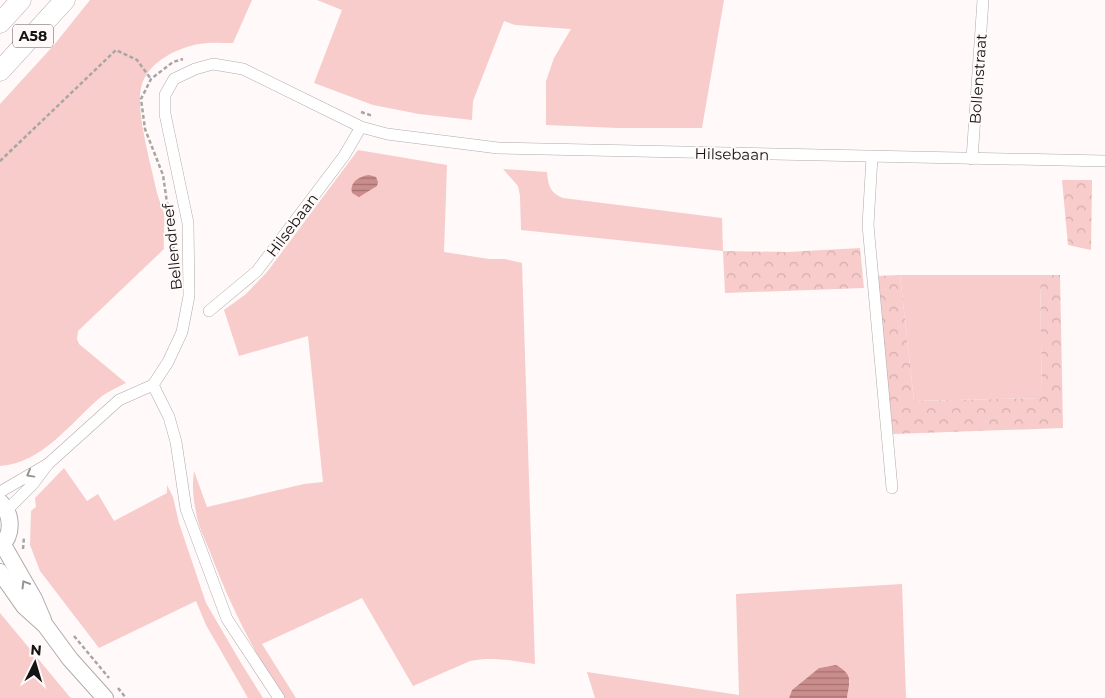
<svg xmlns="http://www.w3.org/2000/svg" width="1105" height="698" viewBox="0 0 1105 698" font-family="Montserrat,sans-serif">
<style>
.grass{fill:#f7cccb}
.forest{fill:url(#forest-crowns)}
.water{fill:url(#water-rules)}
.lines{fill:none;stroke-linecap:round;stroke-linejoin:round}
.minor-casing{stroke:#b0abab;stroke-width:12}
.secondary-casing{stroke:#b0abab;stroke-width:18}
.motorway-casing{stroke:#b0abab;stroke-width:21}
.path{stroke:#aaa5a5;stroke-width:2.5;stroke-dasharray:4 2.5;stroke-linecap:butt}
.minor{stroke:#fff;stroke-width:11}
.secondary{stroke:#fff;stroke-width:16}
.motorway{stroke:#fff;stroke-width:20}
.oneway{stroke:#969595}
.labels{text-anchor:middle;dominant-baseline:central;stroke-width:4;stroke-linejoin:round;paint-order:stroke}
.shield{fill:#fff9f9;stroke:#5b5858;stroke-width:1}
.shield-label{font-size:14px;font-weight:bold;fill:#151313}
.street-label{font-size:15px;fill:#151313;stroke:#fff9f9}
</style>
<defs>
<pattern id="forest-crowns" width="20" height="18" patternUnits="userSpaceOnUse" patternTransform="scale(1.25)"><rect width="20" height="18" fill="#f7cccb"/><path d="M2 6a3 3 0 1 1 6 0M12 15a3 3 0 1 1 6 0" fill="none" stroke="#d3aead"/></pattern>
<pattern id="water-rules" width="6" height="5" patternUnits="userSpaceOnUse" patternTransform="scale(1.25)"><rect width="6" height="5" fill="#cb8c8c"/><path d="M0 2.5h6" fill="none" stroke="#a47171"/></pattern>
</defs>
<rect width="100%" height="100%" fill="#fff9f9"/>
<g class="grass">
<path d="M 90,0 L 252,0 L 233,43 C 222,43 210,42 199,44 C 177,48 150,61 142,84 C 134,108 152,168 157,193 C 159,201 163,208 164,215 C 165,226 163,238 164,249 L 78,331 L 77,339 L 79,344 L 126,383 C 118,387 109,391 102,396 C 71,422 43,463 0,466 L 0,104 L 54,45 Z"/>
<path d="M 317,0 L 724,0 L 702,128 L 618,128 L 546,125 L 546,81 L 554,58 L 571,29 L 515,25 L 504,21 L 473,101 L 472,120 L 419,114 L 373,105 L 314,83 L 342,10 Z"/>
<path d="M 358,150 L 447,165 L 444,252 L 489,259 L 505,259 L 522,263 L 535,664 C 513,661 492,656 470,661 L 413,686 L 362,598 L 262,644 L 296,698 L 284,698 C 254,653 229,603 210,552 C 205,539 198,526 196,512 C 193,498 192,485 194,471 L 207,507 L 304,484 L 323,482 L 308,336 L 239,356 L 224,310 L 246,294 L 267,272 Z"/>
<path d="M 503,169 L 547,172 C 548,185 550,193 563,198 L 722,218 L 723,251 L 521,230 L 520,196 L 518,186 Z"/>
<path d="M 900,275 L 1040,275 L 1042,398 L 914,401 Z"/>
<path d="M 64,468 L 87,501 L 98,494 L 114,521 L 167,493 L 167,485 L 173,497 L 179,523 L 206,603 L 241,663 L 263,698 L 248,698 L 206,625 L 196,601 L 99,648 L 40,571 L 30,545 L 31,511 L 36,507 L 35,498 Z"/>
<path d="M 902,584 L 906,698 L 847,698 L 850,681 L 836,665 L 819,668 L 792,690 L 789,698 L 595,698 L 587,672 L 739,695 L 736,594 Z"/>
<path d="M 0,613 L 69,696 L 71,698 L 0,698 Z"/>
</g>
<g class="forest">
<path d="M 1062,180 L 1092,180 L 1091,250 L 1068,245 Z"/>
<path d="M 860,248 L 864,288 L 725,293 L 723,251 L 787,252 Z"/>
<path d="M 900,275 L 914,401 L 1042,398 L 1040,275 L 1060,275 L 1063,428 L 893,434 L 877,276 Z"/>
</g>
<g class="water">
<path d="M 369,175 L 376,177 L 378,182 L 377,186 L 359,197 L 352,193 C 349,182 360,176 369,175 Z"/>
<path d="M 836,665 C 853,675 850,680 847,698 L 789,698 L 792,690 L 819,668 Z"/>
</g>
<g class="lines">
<g class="minor-casing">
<g id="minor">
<path d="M 872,157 L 868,225 L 892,488"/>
<path d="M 972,159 L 983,0"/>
<path d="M 209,311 L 257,271 L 344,156 L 361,127"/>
<path d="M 153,385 L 169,417 L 176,442 L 186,509 L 227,619 L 279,698"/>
<path d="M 48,464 L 119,400 L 153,385 L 168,362 L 182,332 L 189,296 L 188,223 L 165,114 L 165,95 L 174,79 L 195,69 L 213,64 L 243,69 L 361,127 L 387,134 L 498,148 L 1105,161"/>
<path d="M 0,492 L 48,464 L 33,484 L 7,510"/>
</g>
</g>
<g class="secondary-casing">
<g id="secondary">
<path d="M 0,502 C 13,515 13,535 0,547"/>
<path d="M 3,545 L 34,599 L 43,620"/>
<path d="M 0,572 L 24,606 L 45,625 L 70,659 L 105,698"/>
</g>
</g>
<g class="motorway-casing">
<g id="motorway">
<path d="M 0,23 L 21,0"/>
<path d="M 0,71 L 65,0"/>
</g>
</g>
<g class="path">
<path d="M 361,112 L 373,116"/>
<path d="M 0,161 L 116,50 L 137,60 L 151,79"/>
<path d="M 174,251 L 163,175 L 145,129 L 141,99 L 151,79 L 173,62 L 183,59"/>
<path d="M 23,549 L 24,537"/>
<path d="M 74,636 L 109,678"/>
<path d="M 118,688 L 126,698"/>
</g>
<use href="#minor" class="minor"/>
<use href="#secondary" class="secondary"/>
<use href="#motorway" class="motorway"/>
</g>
<defs><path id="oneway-chevron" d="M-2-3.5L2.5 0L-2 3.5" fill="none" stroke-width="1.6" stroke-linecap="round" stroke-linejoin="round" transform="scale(1.25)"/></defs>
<g class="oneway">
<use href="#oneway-chevron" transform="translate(30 474) rotate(151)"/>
<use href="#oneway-chevron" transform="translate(25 584) rotate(-121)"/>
</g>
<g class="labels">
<rect class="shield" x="13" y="24.5" width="40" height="23" rx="4"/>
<g class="shield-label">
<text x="33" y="36">A58</text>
</g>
<g class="street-label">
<text transform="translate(978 79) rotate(-86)">Bollenstraat</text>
<text transform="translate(732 154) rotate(1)">Hilsebaan</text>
<text transform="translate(292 225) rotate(-53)">Hilsebaan</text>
<text transform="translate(172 247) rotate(-96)">Bellendreef</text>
</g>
</g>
<g transform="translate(35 663) rotate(5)" stroke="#fff9f9" stroke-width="4" paint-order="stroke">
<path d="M0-4L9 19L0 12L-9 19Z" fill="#151313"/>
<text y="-8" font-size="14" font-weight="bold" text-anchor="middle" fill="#151313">N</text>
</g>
</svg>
